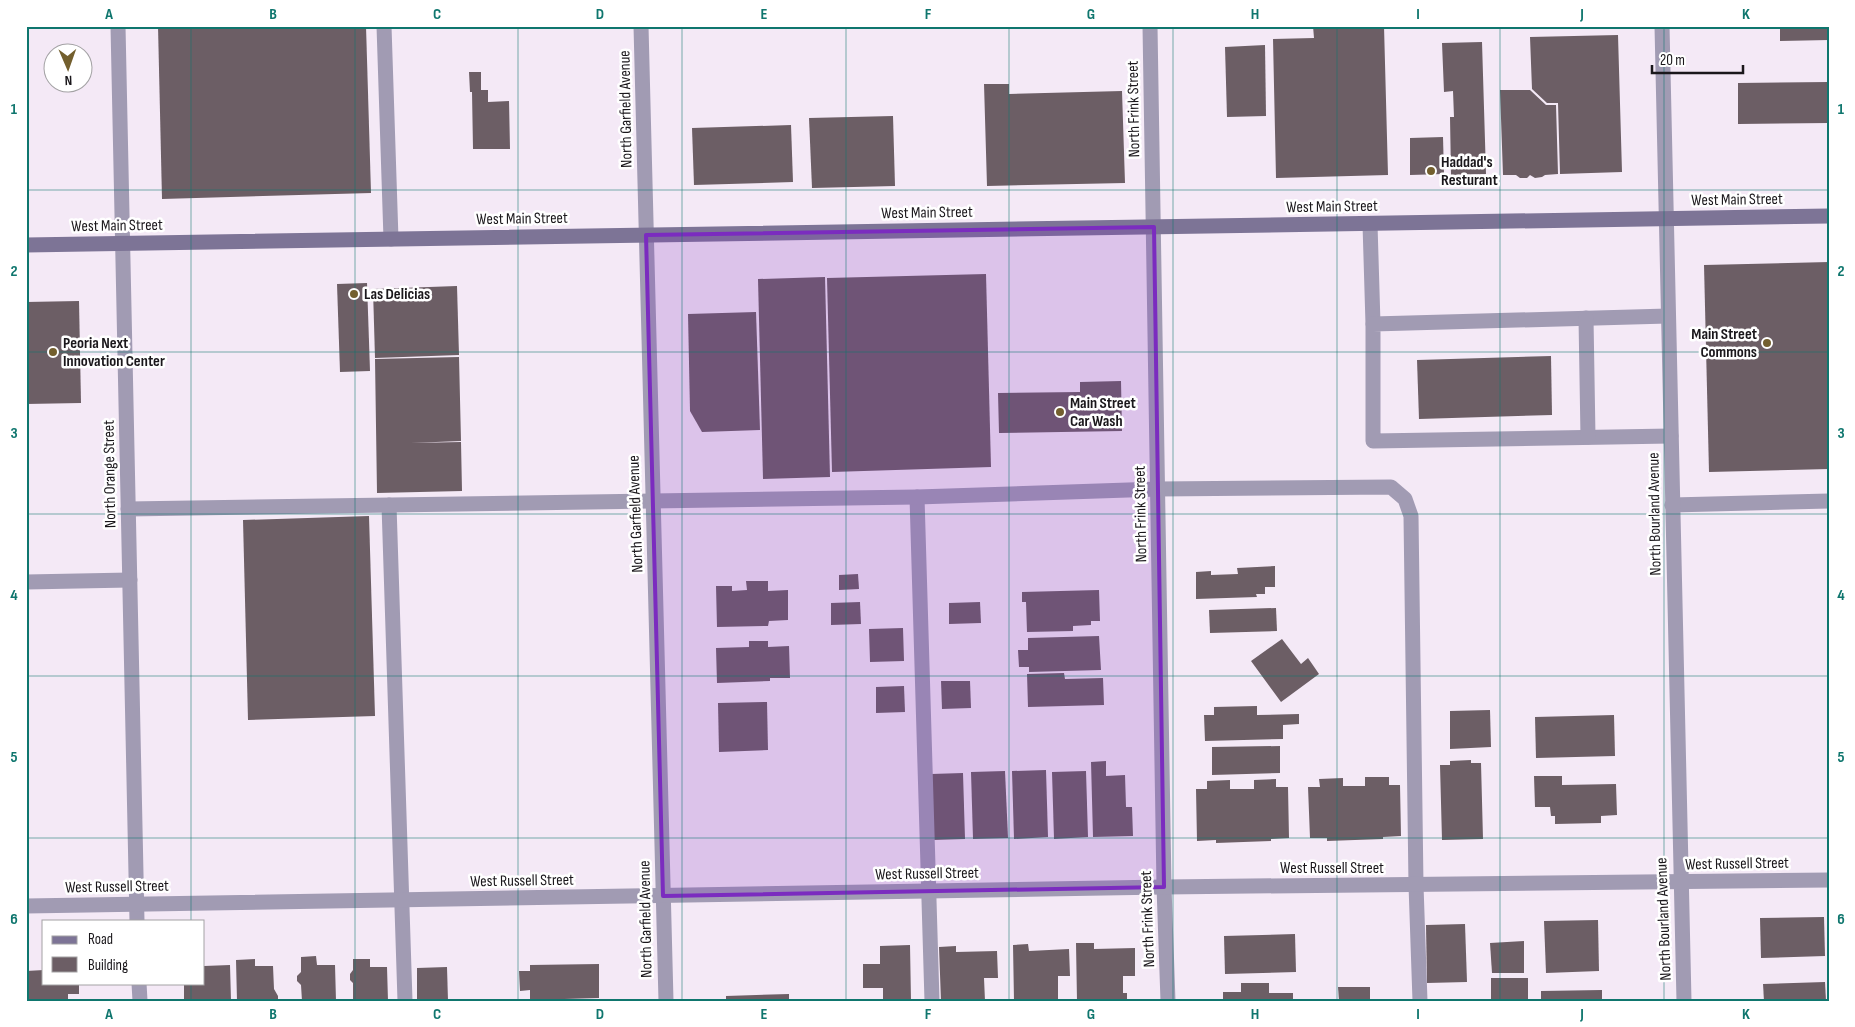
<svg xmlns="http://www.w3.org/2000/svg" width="1855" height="1027" viewBox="0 0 1855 1027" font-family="'Sofia Sans Condensed',sans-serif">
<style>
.building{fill:#6c5e65}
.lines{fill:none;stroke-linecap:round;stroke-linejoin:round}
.lane{stroke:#a19bb3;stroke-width:15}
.street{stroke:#a19bb3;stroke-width:15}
.secondary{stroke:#7d7496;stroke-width:15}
.marked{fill:#7b2cbf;fill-opacity:0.2;stroke:#7b2cbf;stroke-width:4;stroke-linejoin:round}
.grid{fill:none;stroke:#0f766e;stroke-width:1;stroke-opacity:0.55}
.poi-dot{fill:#735f2e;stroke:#fff;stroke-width:2}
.labels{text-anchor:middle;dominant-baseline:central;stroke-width:5;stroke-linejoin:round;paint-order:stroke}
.street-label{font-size:16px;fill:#1a171b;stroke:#fff}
.poi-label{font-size:16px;font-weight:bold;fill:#1a171b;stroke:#fff;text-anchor:start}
.neatline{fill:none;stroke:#0f766e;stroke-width:2}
.grid-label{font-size:16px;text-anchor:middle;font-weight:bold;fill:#0f766e}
</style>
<rect width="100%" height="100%" fill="#f4e9f6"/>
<g class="building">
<path d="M 158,26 L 366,26 L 371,193 L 162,199 Z"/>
<path d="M 1313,26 L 1384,26 L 1388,175 L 1276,178 L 1273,39 L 1314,38 Z"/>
<path d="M 1780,26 L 1829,26 L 1829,40 L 1780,41 Z"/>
<path d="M 1618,35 L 1622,172 L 1560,174 L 1558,103 L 1547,103 L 1532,89 L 1530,37 Z"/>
<path d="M 1482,42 L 1486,174 L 1451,175 L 1450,117 L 1454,117 L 1453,91 L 1444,92 L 1442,43 Z"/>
<path d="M 1265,45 L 1266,116 L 1227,117 L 1225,47 Z"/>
<path d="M 469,72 L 481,72 L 481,90 L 488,90 L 488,102 L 509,101 L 510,149 L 473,149 L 472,92 L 470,92 Z"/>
<path d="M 1829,82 L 1829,123 L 1738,124 L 1738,83 Z"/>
<path d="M 984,84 L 1009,84 L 1009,94 L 1122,91 L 1125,183 L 987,186 Z"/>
<path d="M 1500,90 L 1530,90 L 1546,105 L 1556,105 L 1558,174 L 1545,175 L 1542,177 L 1535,178 L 1530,175 L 1527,178 L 1520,178 L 1516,175 L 1503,175 Z"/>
<path d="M 893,116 L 895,186 L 812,188 L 809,118 Z"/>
<path d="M 791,125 L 793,182 L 694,185 L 692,128 Z"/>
<path d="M 1443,137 L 1444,174 L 1410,175 L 1410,138 Z"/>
<path d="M 1829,262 L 1829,469 L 1709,472 L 1704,265 Z"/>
<path d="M 986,274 L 991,467 L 832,472 L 827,278 Z"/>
<path d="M 825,277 L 830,477 L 763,479 L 758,279 Z"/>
<path d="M 367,283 L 370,371 L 340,372 L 337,284 Z"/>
<path d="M 457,286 L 459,355 L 375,358 L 373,289 Z"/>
<path d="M 79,301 L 81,403 L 26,404 L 26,302 Z"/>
<path d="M 756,312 L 760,430 L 702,432 L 690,411 L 688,314 Z"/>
<path d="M 1551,356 L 1552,415 L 1419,419 L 1417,360 Z"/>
<path d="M 459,357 L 461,441 L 411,443 L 461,442 L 462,491 L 377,493 L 375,359 Z"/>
<path d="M 1121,381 L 1122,431 L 999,433 L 998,393 L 1080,392 L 1080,382 Z"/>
<path d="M 369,516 L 375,716 L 248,720 L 243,520 Z"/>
<path d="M 1275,566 L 1275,587 L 1265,587 L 1265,594 L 1256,594 L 1257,597 L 1196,599 L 1196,572 L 1211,571 L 1211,575 L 1238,574 L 1237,568 Z"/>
<path d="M 858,574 L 859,589 L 839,590 L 839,575 Z"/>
<path d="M 746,581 L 768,581 L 768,591 L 788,590 L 788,620 L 769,621 L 768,626 L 717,627 L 716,586 L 732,586 L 732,591 L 747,590 Z"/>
<path d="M 1099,590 L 1100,621 L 1091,621 L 1091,625 L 1073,626 L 1073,631 L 1027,632 L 1026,602 L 1022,602 L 1022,592 Z"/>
<path d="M 860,602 L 861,624 L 831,625 L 831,603 Z"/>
<path d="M 980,602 L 981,623 L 949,624 L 949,603 Z"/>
<path d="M 1276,608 L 1277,631 L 1210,633 L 1209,610 Z"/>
<path d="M 903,628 L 904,661 L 870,662 L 869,629 Z"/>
<path d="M 1099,636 L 1101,670 L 1029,672 L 1029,667 L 1019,667 L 1018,650 L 1028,650 L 1028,638 Z"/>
<path d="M 1282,639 L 1301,664 L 1308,658 L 1319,674 L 1281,702 L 1251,661 Z"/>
<path d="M 749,641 L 768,641 L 768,647 L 789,646 L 790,678 L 770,678 L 770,681 L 717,683 L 716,648 L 749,647 Z"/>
<path d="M 1064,673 L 1065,679 L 1103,678 L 1104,705 L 1028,707 L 1027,674 Z"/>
<path d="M 941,681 L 970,681 L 971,708 L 942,709 Z"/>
<path d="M 904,686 L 905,712 L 876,713 L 876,687 Z"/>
<path d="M 767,702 L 768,750 L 719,752 L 718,703 Z"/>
<path d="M 1257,706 L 1257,715 L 1299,714 L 1299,724 L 1283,725 L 1283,739 L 1205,741 L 1204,715 L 1214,715 L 1214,707 Z"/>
<path d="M 1490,710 L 1491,747 L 1450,749 L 1450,711 Z"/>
<path d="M 1614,715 L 1615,756 L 1536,758 L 1535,717 Z"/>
<path d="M 1280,746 L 1280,773 L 1212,775 L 1212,747 Z"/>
<path d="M 1471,760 L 1471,763 L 1481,763 L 1483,839 L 1442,840 L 1440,765 L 1450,765 L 1450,761 Z"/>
<path d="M 1106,761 L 1106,776 L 1125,775 L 1126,807 L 1132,807 L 1133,836 L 1093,837 L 1091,762 Z"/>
<path d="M 1046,770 L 1048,837 L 1014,839 L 1012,771 Z"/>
<path d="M 1005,771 L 1008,838 L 973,839 L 971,772 Z"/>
<path d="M 1086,771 L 1088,837 L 1054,839 L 1052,772 Z"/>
<path d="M 963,773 L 965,839 L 933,840 L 931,774 Z"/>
<path d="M 1534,776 L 1562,776 L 1562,785 L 1616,784 L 1617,815 L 1601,816 L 1601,823 L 1555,824 L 1555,816 L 1551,816 L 1550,807 L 1535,807 Z"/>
<path d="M 1365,777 L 1389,777 L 1389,785 L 1400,785 L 1401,836 L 1383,837 L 1383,839 L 1327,841 L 1327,838 L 1310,838 L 1308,787 L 1320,787 L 1319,779 L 1343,778 L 1343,786 L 1365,786 Z"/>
<path d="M 1276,779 L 1276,787 L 1288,787 L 1289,838 L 1271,839 L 1271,841 L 1216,843 L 1216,840 L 1197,841 L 1196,789 L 1207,789 L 1207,781 L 1230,780 L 1230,789 L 1254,789 L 1254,780 Z"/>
<path d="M 1824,917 L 1825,956 L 1761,958 L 1760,918 Z"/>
<path d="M 1598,920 L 1599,971 L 1546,973 L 1544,921 Z"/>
<path d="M 1465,924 L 1467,982 L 1427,983 L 1426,925 Z"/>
<path d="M 1295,934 L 1296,972 L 1225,974 L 1224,936 Z"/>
<path d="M 1524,941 L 1524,973 L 1492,973 L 1490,943 Z"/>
<path d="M 1076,943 L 1094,943 L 1094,949 L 1135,948 L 1135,976 L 1123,976 L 1123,993 L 1127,993 L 1127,1001 L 1077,1001 Z"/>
<path d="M 1028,944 L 1029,951 L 1069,949 L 1070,976 L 1058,976 L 1058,1001 L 1014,1001 L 1013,945 Z"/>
<path d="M 910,945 L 911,1001 L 883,1001 L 883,988 L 863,988 L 863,964 L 880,964 L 880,946 Z"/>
<path d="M 956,946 L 956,952 L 997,951 L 998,978 L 984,978 L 985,1001 L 941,1001 L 939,947 Z"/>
<path d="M 316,956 L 317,965 L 335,965 L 336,1001 L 302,1001 L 301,985 L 297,981 L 297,976 L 301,972 L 301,957 Z"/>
<path d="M 255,959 L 255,966 L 273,966 L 274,989 L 278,996 L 278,1001 L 237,1001 L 236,960 Z"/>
<path d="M 353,959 L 370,959 L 370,967 L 387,967 L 388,1001 L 353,1001 L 353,983 L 350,980 L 350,974 L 353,970 Z"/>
<path d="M 599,964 L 599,998 L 530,1000 L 530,990 L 520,991 L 519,971 L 530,971 L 530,965 Z"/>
<path d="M 230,965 L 231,1001 L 184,1001 L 184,983 L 204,983 L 204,966 Z"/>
<path d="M 447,967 L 448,1001 L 417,1001 L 417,968 Z"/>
<path d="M 44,970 L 44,983 L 79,983 L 79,994 L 68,994 L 68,1001 L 26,1001 L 26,971 Z"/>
<path d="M 1491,978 L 1528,978 L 1528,1000 L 1491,1001 Z"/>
<path d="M 1825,982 L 1826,1001 L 1764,1001 L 1763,984 Z"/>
<path d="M 1241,983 L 1269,983 L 1269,993 L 1293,993 L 1293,1001 L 1223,1001 L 1223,992 L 1241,992 Z"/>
<path d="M 1338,987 L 1370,987 L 1370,1001 L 1339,1001 Z"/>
<path d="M 1602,990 L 1602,1001 L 1541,1001 L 1541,991 Z"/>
<path d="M 789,994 L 789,1001 L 726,1001 L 726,996 Z"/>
</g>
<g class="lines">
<g class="lane">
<path d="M 384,26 L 391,239"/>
<path d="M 1370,224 L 1373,324"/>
<path d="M 1668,316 L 1373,324 L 1373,441 L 1671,436"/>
<path d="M 1586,318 L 1588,437"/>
<path d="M 917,497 L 932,1001"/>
<path d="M 389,505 L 405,1001"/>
<path d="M 1672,505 L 1829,501"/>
<path d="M 128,509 L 917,497 L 1158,489 L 1391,487 L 1405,499 L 1411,516 L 1416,885 L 1420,1001"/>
<path d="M 26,582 L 130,580"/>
</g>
<g class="street">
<path d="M 118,26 L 137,921"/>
<path d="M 641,26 L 666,1001"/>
<path d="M 1150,26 L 1164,887 L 1168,1001"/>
<path d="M 1662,26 L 1684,1001"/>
<path d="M 26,906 L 1164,887 L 1829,880"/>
<path d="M 139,983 L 140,1001"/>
</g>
<path class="secondary" d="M 26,245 L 1829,216"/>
</g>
<path class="marked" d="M 1154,227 L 1164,887 L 663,896 L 646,235 Z"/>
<path class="grid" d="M 191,26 L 191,921M 355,26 L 355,1001M 518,26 L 518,1001M 682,26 L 682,1001M 846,26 L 846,1001M 1009,26 L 1009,1001M 1173,26 L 1173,1001M 1337,26 L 1337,1001M 1500,26 L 1500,1001M 1664,26 L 1664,1001M 26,190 L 1829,190M 26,352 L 1829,352M 26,514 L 1829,514M 26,676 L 1829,676M 26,838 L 1829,838M 191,983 L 191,1001"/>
<g class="poi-dot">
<circle cx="1431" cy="171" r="5"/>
<circle cx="354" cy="294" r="5"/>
<circle cx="1767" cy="343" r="5"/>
<circle cx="53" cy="352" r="5"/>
<circle cx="1060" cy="412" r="5"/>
</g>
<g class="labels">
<g class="street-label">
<text transform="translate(626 109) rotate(-91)">North Garfield Avenue</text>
<text transform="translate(1134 109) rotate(-91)">North Frink Street</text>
<text transform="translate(1737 200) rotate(-1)">West Main Street</text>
<text transform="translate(1332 207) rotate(-1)">West Main Street</text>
<text transform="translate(927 213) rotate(-1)">West Main Street</text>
<text transform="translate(522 219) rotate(-1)">West Main Street</text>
<text transform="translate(117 226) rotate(-1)">West Main Street</text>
<text transform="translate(110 474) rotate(-91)">North Orange Street</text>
<text transform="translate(636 514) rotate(-92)">North Garfield Avenue</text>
<text transform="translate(1141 514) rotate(-91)">North Frink Street</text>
<text transform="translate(1655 514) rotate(-91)">North Bourland Avenue</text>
<text transform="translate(1737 864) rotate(-1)">West Russell Street</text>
<text x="1332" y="868">West Russell Street</text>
<text transform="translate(927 874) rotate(-1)">West Russell Street</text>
<text transform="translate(522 881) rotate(-1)">West Russell Street</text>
<text transform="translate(117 887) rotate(-1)">West Russell Street</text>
<text transform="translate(646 919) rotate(-91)">North Garfield Avenue</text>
<text transform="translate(1148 919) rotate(-92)">North Frink Street</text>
<text transform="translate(1664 919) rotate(-92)">North Bourland Avenue</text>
</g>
<g class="poi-label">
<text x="1441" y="162">Haddad's<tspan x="1441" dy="18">Resturant</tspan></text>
<text x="364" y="294">Las Delicias</text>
<text x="1757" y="334" text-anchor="end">Main Street<tspan x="1757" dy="18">Commons</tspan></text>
<text x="63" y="343">Peoria Next<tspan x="63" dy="18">Innovation Center</tspan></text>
<text x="1070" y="403">Main Street<tspan x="1070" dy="18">Car Wash</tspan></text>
</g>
</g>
<rect width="1855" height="1027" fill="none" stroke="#ffffff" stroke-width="55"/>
<rect x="42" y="920" width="162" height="65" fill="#ffffff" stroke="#a3a2a4"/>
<rect x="52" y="936" width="25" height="8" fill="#7d7496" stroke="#a3a2a4"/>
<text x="88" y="944" font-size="15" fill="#1a171b">Road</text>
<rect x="52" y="957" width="25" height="15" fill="#6c5e65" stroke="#a3a2a4"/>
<text x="88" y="970" font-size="15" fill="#1a171b">Building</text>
<g transform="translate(68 68) rotate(178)"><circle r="24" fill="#ffffff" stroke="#a3a2a4"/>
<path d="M0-4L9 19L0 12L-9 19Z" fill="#735f2e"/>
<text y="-8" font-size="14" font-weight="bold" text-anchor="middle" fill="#1a171b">N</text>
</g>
<path d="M1652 65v8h91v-8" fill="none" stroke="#1a171b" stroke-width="2.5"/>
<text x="1660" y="65" font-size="15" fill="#1a171b" stroke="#ffffff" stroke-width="4" paint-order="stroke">20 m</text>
<rect x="28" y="28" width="1800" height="972" class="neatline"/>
<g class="grid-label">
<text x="109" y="19">A</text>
<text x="273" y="19">B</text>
<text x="437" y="19">C</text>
<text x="600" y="19">D</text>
<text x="764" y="19">E</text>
<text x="928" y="19">F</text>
<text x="1091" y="19">G</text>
<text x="1255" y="19">H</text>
<text x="1418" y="19">I</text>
<text x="1582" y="19">J</text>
<text x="1746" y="19">K</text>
<text x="14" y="114">1</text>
<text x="1841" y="114">1</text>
<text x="14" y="276">2</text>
<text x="1841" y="276">2</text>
<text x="14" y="438">3</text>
<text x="1841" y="438">3</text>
<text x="14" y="600">4</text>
<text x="1841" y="600">4</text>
<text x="14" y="762">5</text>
<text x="1841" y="762">5</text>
<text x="14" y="924">6</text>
<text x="1841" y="924">6</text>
<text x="109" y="1019">A</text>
<text x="273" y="1019">B</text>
<text x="437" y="1019">C</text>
<text x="600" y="1019">D</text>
<text x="764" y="1019">E</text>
<text x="928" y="1019">F</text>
<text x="1091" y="1019">G</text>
<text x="1255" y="1019">H</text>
<text x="1418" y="1019">I</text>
<text x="1582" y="1019">J</text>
<text x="1746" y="1019">K</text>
</g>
</svg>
